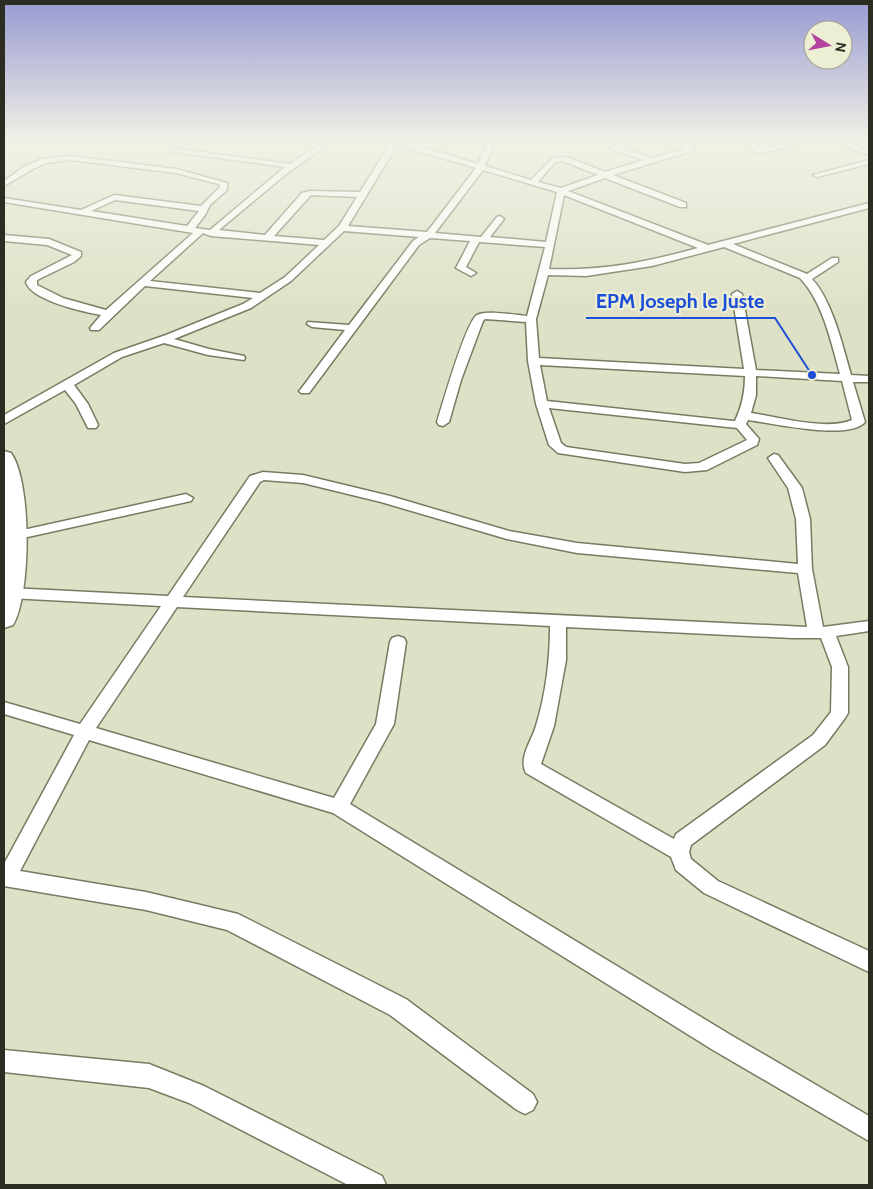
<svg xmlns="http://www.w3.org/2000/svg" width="873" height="1189" viewBox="0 0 873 1189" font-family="Cabin,sans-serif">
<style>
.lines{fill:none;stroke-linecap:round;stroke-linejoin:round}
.street-casing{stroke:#787a62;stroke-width:3}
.primary-casing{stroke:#787a62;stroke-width:3}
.street{fill:#fff;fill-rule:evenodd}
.primary{fill:#fff;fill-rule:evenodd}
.leader{fill:none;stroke:#1d4ed8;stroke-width:2}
.callout-dot{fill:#1d4ed8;stroke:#ecefd4;stroke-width:2}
.callout-label{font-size:20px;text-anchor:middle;font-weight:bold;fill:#1d4ed8;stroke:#ecefd4;stroke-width:4.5;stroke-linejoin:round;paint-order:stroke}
</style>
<rect width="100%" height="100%" fill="#dfe1c7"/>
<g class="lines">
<g class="street-casing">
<g id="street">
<path d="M 324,141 L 333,141 L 286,174 L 219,230 L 265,235 L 302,193 L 310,191 L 360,192 L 392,141 L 402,141 L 478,164 L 488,141 L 495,141 L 485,166 L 531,180 L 553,158 L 567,157 L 605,172 L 644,160 L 610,149 L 610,145 L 652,158 L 686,148 L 676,141 L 685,141 L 695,146 L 695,150 L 613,175 L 686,203 L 686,207 L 680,207 L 605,178 L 568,191 L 708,245 L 869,203 L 869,208 L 733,244 L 807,274 L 832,258 L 838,258 L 838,262 L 812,279 C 832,300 843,347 851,375 L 869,376 L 869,382 L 853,382 L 865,422 C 849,441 772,423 748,420 L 746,424 L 759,439 L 757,445 L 707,470 L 685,472 L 558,453 L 549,445 L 536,404 L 528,361 L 526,322 L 485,319 L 483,321 L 461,380 L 449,422 L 443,426 L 439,425 L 437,422 C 442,406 466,321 477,315 C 487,310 515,315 527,316 L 545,247 L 479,242 L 466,267 L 476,273 L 471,276 L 456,268 L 470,241 L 430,238 L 419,245 L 309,393 L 301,393 L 299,391 L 301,389 L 345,330 L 312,327 L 307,324 L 308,322 L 349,325 L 413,241 L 419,237 L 344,231 L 291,281 L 251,308 L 174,339 L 209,349 L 244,356 L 245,358 L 244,360 L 208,355 L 164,343 L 122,357 L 74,385 L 88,404 L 98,425 L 96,428 L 88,428 L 76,404 L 65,390 L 4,424 L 4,415 L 114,353 L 166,335 L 243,304 L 253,298 L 145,286 L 99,330 L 91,330 L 90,328 L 101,315 C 84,312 30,300 26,282 L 31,276 L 72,255 L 47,245 L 4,241 L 4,235 L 49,239 L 81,252 L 81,256 L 74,262 L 37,280 L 37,285 L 63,298 L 106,310 L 193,233 L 4,202 L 4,198 L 81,210 L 114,195 L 201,206 L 220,187 L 219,184 L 176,173 L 71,160 L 46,163 L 31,170 L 4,186 L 4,181 L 25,166 L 42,159 L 71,156 L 176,169 L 227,183 L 227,190 L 210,205 L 205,215 L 195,228 L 210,230 L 285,167 L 175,152 L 172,152 L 172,148 L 290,164 ZM 397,145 L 476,168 L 427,232 L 348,226 ZM 563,161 L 598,175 L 561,188 L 538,182 L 555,162 ZM 483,170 L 557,192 L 546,242 L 490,237 L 504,219 L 500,216 L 497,217 L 481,237 L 435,233 ZM 311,195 L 357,197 L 339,226 L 324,240 L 274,236 ZM 564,195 L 698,248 C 647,262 603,271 549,269 ZM 115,200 L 199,211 L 187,226 L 91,211 ZM 203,233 L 211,236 L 319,245 L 285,277 L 260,293 L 150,281 ZM 724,247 L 800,278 C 823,302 831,342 840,374 L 756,370 L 742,294 L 737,291 L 732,294 L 744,369 L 539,358 L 536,319 L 548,275 L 586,276 L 652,266 ZM 540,365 L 745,376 C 745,392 742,406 735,421 L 733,421 L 547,401 ZM 756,376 L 842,381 L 852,420 C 826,431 779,417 751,413 L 756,395 ZM 549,408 L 737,428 L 747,440 L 699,463 L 685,464 L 566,447 L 561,443 Z"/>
<path d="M 793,141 L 807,141 L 763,153 L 755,152 L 746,144 L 753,142 L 763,149 Z"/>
<path d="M 832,141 L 843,141 L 869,151 L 869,155 Z"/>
<path d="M 869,160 L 869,164 L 817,177 L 813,175 Z"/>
<path d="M 774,454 L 778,455 L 802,488 L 810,519 L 812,569 L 823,627 L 869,621 L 869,631 L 836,636 L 848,667 L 848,713 L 845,718 L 825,745 L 691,845 L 689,852 L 691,859 L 718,881 L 869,951 L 869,972 L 704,893 L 676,870 L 671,857 L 526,773 C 518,758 532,740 536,726 C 546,693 550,659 550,626 L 177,607 L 96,728 L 334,798 L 376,724 L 390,642 L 392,638 L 398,636 L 404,638 L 406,642 L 394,724 L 350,804 L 729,1034 L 869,1116 L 869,1141 L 713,1050 L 333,813 L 89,740 L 20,871 L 146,892 L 238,914 L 406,999 L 533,1094 L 537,1102 L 533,1110 L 525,1114 L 517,1110 L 390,1015 L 227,930 L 146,910 L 4,886 L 4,864 L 74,735 L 4,714 L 4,702 L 80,724 L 161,606 L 10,598 L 4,595 L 5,589 L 10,588 L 168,596 L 250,476 L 263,472 L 303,475 L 390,496 L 509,531 L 577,543 L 798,564 L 796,519 L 788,488 L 768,458 ZM 264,480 L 303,483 L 381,502 L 507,539 L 577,553 L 798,573 L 807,627 L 183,597 L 260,482 ZM 566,627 L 792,638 L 821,638 L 832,667 L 831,712 L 813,735 L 676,834 L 674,839 L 541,764 L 554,726 L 566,660 Z"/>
<path d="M 186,494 L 193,498 L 191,501 L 14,540 L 9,539 L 7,536 L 9,533 L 14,532 Z"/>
<path d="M 4,1050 L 149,1064 L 204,1086 L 382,1176 L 386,1185 L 348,1185 L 189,1103 L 149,1088 L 4,1072 Z"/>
</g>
</g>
<g class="primary-casing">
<path id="primary" d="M 4,451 L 11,453 C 32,482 31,595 13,625 L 4,628 Z"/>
</g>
<use href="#street" class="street"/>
<use href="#primary" class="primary"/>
</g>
<linearGradient id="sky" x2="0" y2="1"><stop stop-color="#999ad2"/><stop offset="0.46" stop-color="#f1f2e6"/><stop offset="1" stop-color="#f1f2e6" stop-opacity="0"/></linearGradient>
<rect width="873" height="308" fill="url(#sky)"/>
<path class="leader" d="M812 375L775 318H586"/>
<circle class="callout-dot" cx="812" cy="375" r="5"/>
<g class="callout-label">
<text x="680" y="308">EPM Joseph le Juste</text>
</g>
<rect width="873" height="1189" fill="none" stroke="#2b2c22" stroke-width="10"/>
<g transform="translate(828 45) rotate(100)"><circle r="24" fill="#ecefd4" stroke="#9fa18d"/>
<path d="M0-4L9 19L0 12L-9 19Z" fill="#b4439e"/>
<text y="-8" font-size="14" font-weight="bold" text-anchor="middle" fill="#2b2c22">N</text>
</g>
</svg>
